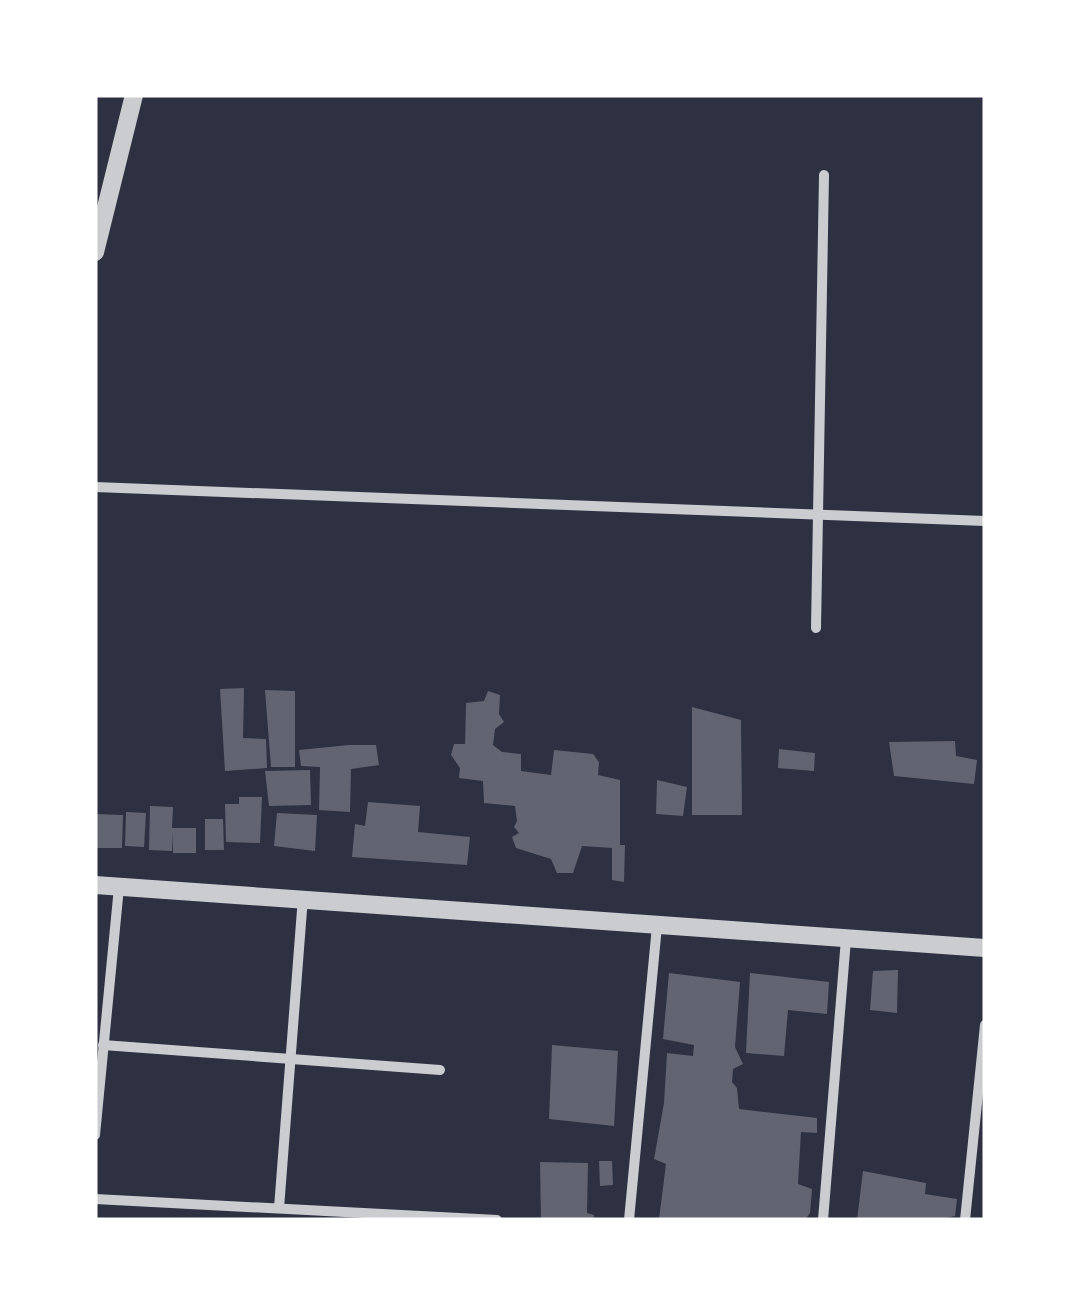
<svg xmlns="http://www.w3.org/2000/svg" width="1080" height="1315" viewBox="0 0 1080 1315" font-family="'Golos Text',sans-serif">
<style>
.building{fill:#626471}
.lines{fill:none;stroke-linecap:round;stroke-linejoin:round}
.minor{stroke:#caccd0;stroke-width:10}
.tertiary{stroke:#caccd0;stroke-width:18}
</style>
<rect width="100%" height="100%" fill="#2d3142"/>
<g class="building">
<path d="M 244,688 L 243,738 L 266,739 L 267,768 L 225,771 L 220,689 Z"/>
<path d="M 265,690 L 295,691 L 295,767 L 271,767 Z"/>
<path d="M 488,691 L 500,695 L 499,714 L 504,722 L 495,729 L 493,745 L 502,752 L 521,754 L 521,771 L 551,775 L 554,750 L 593,754 L 599,762 L 598,775 L 620,780 L 620,845 L 625,845 L 624,882 L 612,880 L 612,848 L 582,846 L 573,873 L 557,873 L 551,859 L 516,848 L 512,837 L 519,833 L 514,827 L 517,821 L 515,806 L 484,803 L 483,781 L 459,778 L 460,768 L 451,755 L 454,744 L 465,744 L 466,703 L 484,701 Z"/>
<path d="M 692,707 L 741,720 L 742,815 L 692,815 Z"/>
<path d="M 955,741 L 956,756 L 977,760 L 974,784 L 894,776 L 889,742 Z"/>
<path d="M 349,745 L 376,745 L 379,765 L 351,769 L 350,812 L 319,810 L 320,767 L 301,766 L 299,750 Z"/>
<path d="M 779,749 L 815,753 L 814,771 L 778,768 Z"/>
<path d="M 310,770 L 311,805 L 269,806 L 265,771 Z"/>
<path d="M 657,780 L 687,787 L 683,816 L 656,814 Z"/>
<path d="M 239,797 L 262,797 L 260,843 L 226,842 L 225,804 L 239,804 Z"/>
<path d="M 368,802 L 420,806 L 418,832 L 470,837 L 467,865 L 352,857 L 355,824 L 365,826 Z"/>
<path d="M 150,806 L 173,807 L 172,828 L 196,828 L 196,853 L 173,853 L 173,834 L 172,851 L 149,850 Z"/>
<path d="M 126,812 L 146,813 L 144,847 L 125,846 Z"/>
<path d="M 277,813 L 317,815 L 315,851 L 274,846 Z"/>
<path d="M 95,814 L 123,815 L 122,848 L 95,848 Z"/>
<path d="M 205,819 L 223,819 L 224,850 L 205,850 Z"/>
<path d="M 898,970 L 897,1013 L 870,1010 L 873,971 Z"/>
<path d="M 669,973 L 740,982 L 735,1047 L 743,1064 L 733,1069 L 732,1082 L 737,1088 L 739,1109 L 817,1118 L 817,1133 L 801,1132 L 798,1184 L 812,1189 L 810,1213 L 805,1220 L 659,1219 L 666,1164 L 654,1159 L 664,1103 L 667,1053 L 693,1056 L 694,1045 L 663,1039 Z"/>
<path d="M 750,973 L 829,982 L 827,1014 L 788,1010 L 784,1056 L 746,1053 Z"/>
<path d="M 552,1045 L 618,1051 L 614,1126 L 549,1119 Z"/>
<path d="M 599,1161 L 612,1161 L 613,1185 L 600,1186 Z"/>
<path d="M 540,1162 L 588,1163 L 587,1213 L 594,1215 L 593,1220 L 541,1220 Z"/>
<path d="M 863,1171 L 926,1183 L 925,1194 L 957,1199 L 955,1216 L 936,1220 L 857,1220 Z"/>
</g>
<g class="lines">
<g class="minor">
<path d="M 95,487 L 985,521"/>
<path d="M 816,628 L 824,175"/>
<path d="M 103,1045 L 440,1070"/>
<path d="M 95,1135 L 119,887"/>
<path d="M 95,1199 L 497,1220"/>
<path d="M 279,1208 L 303,897"/>
<path d="M 629,1220 L 657,926"/>
<path d="M 823,1220 L 846,939"/>
<path d="M 965,1220 L 985,1025"/>
</g>
<g class="tertiary">
<path d="M 95,252 L 134,95"/>
<path d="M 95,885 L 985,948"/>
</g>
</g>
<rect width="1080" height="1315" fill="none" stroke="#ffffff" stroke-width="195"/>
</svg>
